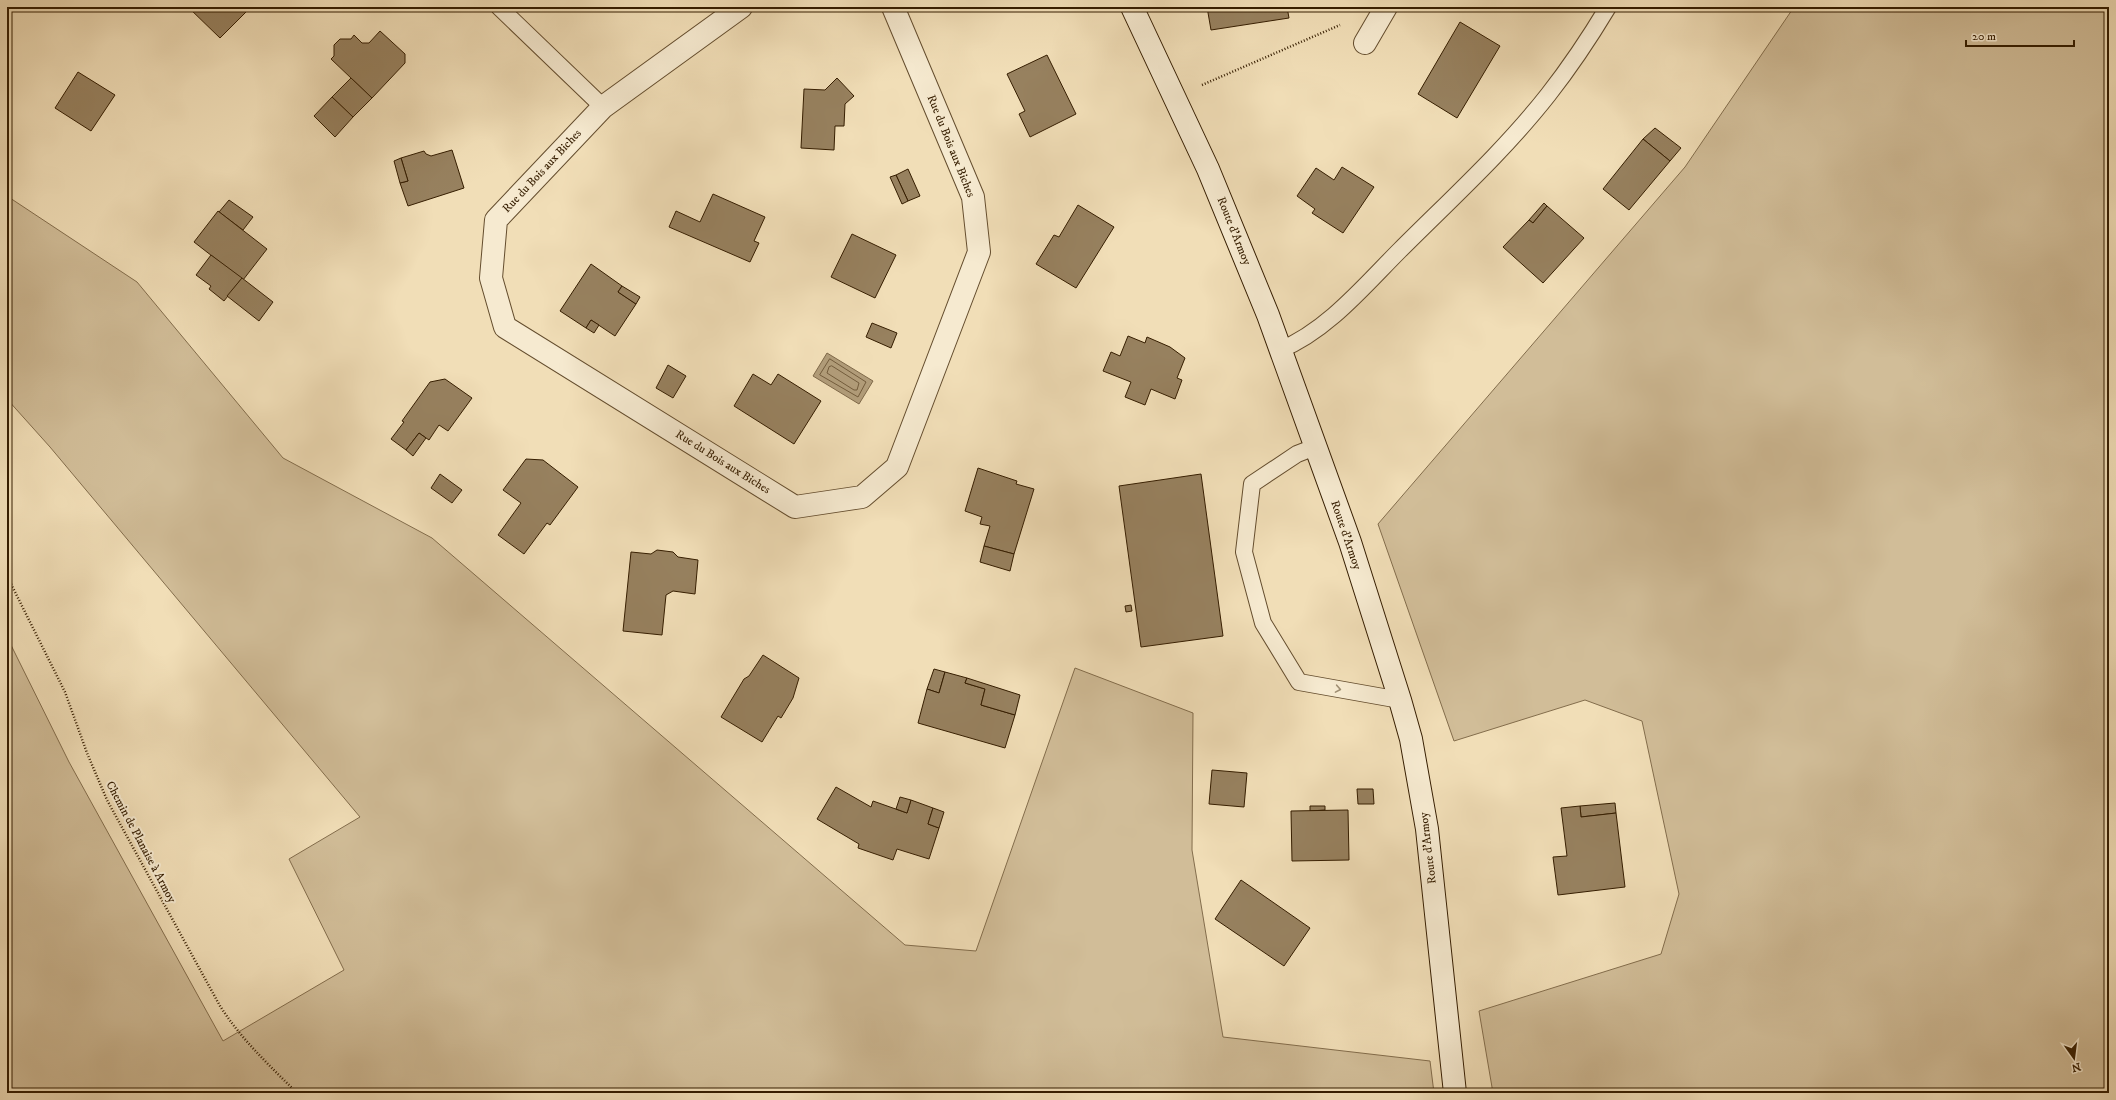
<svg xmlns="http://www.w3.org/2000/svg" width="2116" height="1100" viewBox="0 0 2116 1100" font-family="'IM FELL DW Pica',serif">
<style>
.green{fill:#d1bd98;stroke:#836d4c}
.water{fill:#b19c79;stroke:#7f6949}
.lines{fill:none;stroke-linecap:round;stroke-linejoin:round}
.shore{stroke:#735c3c;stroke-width:1}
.building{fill:#97815f;stroke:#351d00}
.lane-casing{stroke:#644d2e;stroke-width:18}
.street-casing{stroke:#644d2e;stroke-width:24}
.secondary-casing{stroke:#351d00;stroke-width:24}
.path{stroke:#351d00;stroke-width:2.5;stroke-dasharray:1 2;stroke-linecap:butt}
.lane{stroke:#f6ead0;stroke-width:16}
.street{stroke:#f6ead0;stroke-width:22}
.secondary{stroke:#f6ead0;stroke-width:22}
.oneway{stroke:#9f8e72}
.labels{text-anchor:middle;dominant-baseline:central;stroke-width:4;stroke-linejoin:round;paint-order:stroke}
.street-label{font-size:12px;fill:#351d00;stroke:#f6ead0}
</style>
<rect width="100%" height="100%" fill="#f1deb7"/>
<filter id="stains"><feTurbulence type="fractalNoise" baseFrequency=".005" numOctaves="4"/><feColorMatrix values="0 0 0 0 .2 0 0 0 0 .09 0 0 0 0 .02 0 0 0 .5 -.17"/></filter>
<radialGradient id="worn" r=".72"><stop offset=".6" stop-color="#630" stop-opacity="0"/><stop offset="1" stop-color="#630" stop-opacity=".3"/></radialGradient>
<g class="green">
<path d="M 1794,7 L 2109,7 L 2109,1093 L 1493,1093 L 1479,1011 L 1661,954 L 1679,894 L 1642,721 L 1585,700 L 1454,741 L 1378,524 L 1685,167 Z"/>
<path d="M 7,196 L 137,282 L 283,458 L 432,538 L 905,945 L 976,951 L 1075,668 L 1193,713 L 1192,850 L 1223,1037 L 1430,1061 L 1434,1093 L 7,1093 L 7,637 L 69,762 L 223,1041 L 344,970 L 289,859 L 360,817 L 50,447 L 7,399 Z"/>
</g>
<path class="water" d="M 827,353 L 873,381 L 859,404 L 813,376 Z"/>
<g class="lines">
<g class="shore">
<path d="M 830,359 L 866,382 L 858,397 L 820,375 Z"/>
<path d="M 832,366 L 859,383 L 857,390 L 854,390 L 827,373 L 829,367 Z"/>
</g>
</g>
<g class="building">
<path d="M 188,7 L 251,7 L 220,38 Z"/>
<path d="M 1207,7 L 1287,7 L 1289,18 L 1211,30 Z"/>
<path d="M 1460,22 L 1500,46 L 1457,118 L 1418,94 Z"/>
<path d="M 380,31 L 405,54 L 405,63 L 372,98 L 331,59 L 334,56 L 334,45 L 340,39 L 351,39 L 354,35 L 362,43 L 369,43 Z"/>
<path d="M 1047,55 L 1076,114 L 1030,137 L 1019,114 L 1025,111 L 1007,74 Z"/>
<path d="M 78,72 L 115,95 L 91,131 L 55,108 Z"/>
<path d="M 351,78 L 372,98 L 353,117 L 332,97 Z"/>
<path d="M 837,78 L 854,96 L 845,104 L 844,126 L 835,126 L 834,150 L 801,148 L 804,89 L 825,90 Z"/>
<path d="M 332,97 L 353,117 L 335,137 L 314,116 Z"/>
<path d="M 1655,128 L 1681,148 L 1670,161 L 1643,139 Z"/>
<path d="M 1643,139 L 1670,161 L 1629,210 L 1603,189 Z"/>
<path d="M 452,150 L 464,188 L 408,206 L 400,183 L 408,181 L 401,158 L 424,151 L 426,154 L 431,156 Z"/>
<path d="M 401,158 L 408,181 L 400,183 L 394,161 Z"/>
<path d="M 1342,167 L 1374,187 L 1343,233 L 1312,213 L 1315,209 L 1297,196 L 1316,168 L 1334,180 Z"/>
<path d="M 908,169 L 920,196 L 908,201 L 896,175 Z"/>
<path d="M 896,175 L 908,201 L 902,204 L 890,177 Z"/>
<path d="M 713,194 L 765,217 L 754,241 L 759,243 L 750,262 L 669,227 L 676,211 L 700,222 Z"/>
<path d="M 229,200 L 253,217 L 243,230 L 219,212 Z"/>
<path d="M 1544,203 L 1547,206 L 1533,223 L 1529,220 Z"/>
<path d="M 1078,205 L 1114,227 L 1076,288 L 1036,264 L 1054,235 L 1059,237 Z"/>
<path d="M 1547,206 L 1584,238 L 1543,283 L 1503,247 L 1529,220 L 1533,223 Z"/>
<path d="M 218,211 L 267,249 L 243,280 L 194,242 Z"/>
<path d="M 852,234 L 896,255 L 875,298 L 831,277 Z"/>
<path d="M 211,255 L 242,278 L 224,301 L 209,289 L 211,286 L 196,275 Z"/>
<path d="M 591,264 L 622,286 L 618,292 L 636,304 L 615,336 L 591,320 L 586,328 L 560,311 Z"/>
<path d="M 242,278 L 273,302 L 259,321 L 227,296 Z"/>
<path d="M 622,286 L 640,297 L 636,304 L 618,292 Z"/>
<path d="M 591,320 L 599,325 L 594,333 L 586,328 Z"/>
<path d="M 872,323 L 897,333 L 891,348 L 866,337 Z"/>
<path d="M 1128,336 L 1145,343 L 1147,337 L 1170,347 L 1185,358 L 1177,378 L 1182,380 L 1175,399 L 1151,389 L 1145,405 L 1125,397 L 1131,382 L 1103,371 L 1111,352 L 1120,356 Z"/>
<path d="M 668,365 L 686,376 L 673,398 L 656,388 Z"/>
<path d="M 753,374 L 771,385 L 778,374 L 821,401 L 794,444 L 734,406 Z"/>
<path d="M 445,379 L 472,398 L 448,431 L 439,425 L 429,440 L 419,433 L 406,450 L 391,439 L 404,422 L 402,421 L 430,382 Z"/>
<path d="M 419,433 L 426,438 L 413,456 L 406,450 Z"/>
<path d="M 526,459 L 543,460 L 578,487 L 550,525 L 547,523 L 524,554 L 498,535 L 521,503 L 503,490 Z"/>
<path d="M 978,468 L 1017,481 L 1016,484 L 1034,489 L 1014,554 L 984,546 L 990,526 L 980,524 L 982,517 L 965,511 Z"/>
<path d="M 440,474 L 462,490 L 452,503 L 431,488 Z"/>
<path d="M 1201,474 L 1223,636 L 1141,647 L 1119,486 Z"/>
<path d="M 984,546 L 1014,554 L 1010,571 L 980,562 Z"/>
<path d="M 657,550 L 673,552 L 678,557 L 698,560 L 695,594 L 673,591 L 666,595 L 662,635 L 623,631 L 631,552 L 651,554 Z"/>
<path d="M 1131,605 L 1132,611 L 1126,612 L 1125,606 Z"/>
<path d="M 763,655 L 799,678 L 793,698 L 781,718 L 778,716 L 762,742 L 721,717 L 744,679 L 749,676 Z"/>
<path d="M 934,669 L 945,672 L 939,693 L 927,689 Z"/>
<path d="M 945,672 L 967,678 L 965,683 L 985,689 L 981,705 L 1015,715 L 1005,748 L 918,723 L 927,689 L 939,693 Z"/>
<path d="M 967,678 L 1020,695 L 1015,715 L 981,705 L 985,689 L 965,683 Z"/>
<path d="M 1212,770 L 1247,773 L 1244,807 L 1209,804 Z"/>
<path d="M 836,787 L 871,807 L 873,801 L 907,813 L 911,800 L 933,808 L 928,824 L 939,828 L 929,859 L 897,849 L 893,860 L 858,848 L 859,844 L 817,819 Z"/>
<path d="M 1357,789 L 1373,789 L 1374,804 L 1358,804 Z"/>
<path d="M 900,797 L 911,800 L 907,813 L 896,809 Z"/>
<path d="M 1615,803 L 1616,813 L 1581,817 L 1580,806 Z"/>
<path d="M 1310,806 L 1325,806 L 1325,810 L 1310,811 Z"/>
<path d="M 1580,806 L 1581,817 L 1616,813 L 1625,887 L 1558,895 L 1553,857 L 1567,856 L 1561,808 Z"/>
<path d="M 933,808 L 944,812 L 939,828 L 928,824 Z"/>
<path d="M 1348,810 L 1349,860 L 1292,861 L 1291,811 Z"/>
<path d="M 1241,880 L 1310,928 L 1284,966 L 1215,919 Z"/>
</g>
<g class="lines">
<g class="lane-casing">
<g id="lane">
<path d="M 499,7 L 603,107"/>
<path d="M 1280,350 C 1327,331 1365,285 1400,250 C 1451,199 1504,151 1548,95 C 1570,67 1590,37 1608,7"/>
<path d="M 1315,447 L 1297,454 L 1252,484 L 1244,552 L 1263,623 L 1299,682 L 1400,700"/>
</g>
</g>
<g class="street-casing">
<g id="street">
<path d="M 741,7 L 603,107 L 496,220 L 491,278 L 505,327 L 795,507 L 862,497 L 897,467 L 979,252 L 973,197 L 893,7"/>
<path d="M 1365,43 L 1386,7"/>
</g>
</g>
<g class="secondary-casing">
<path id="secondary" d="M 1132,7 L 1208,169 L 1268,315 L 1350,542 L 1400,700 L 1411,739 L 1427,829 L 1455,1093"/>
</g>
<g class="path">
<path d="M 1202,85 L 1340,25"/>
<path d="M 7,576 L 65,692 L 87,753 L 107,800 L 220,1006 C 241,1039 269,1065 297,1093"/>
</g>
<use href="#lane" class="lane"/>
<use href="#street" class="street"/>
<use href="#secondary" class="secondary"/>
</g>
<defs><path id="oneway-chevron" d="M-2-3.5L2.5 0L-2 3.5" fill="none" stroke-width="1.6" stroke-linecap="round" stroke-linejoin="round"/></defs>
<use class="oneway" href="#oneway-chevron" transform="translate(1338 689) rotate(10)"/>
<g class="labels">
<g class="street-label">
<text transform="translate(951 146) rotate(68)">Rue du Bois aux Biches</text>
<text transform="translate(542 171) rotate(-47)">Rue du Bois aux Biches</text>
<text transform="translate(1234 231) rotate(68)">Route d'Armoy</text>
<text transform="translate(723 462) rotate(32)">Rue du Bois aux Biches</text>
<text transform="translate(1346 535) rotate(71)">Route d'Armoy</text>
<text transform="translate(141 842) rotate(62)">Chemin de Planaise à Armoy</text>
<text transform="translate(1428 848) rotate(-97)">Route d'Armoy</text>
</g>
</g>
<rect width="2116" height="1100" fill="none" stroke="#f1deb7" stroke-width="24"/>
<rect x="8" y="8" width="2100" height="1084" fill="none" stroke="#351d00" stroke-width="2"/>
<rect x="12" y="12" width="2092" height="1076" fill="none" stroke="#351d00"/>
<g transform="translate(2074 1058) rotate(166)" stroke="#f6ead0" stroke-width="3" paint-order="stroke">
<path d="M0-3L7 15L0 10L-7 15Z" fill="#351d00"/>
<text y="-6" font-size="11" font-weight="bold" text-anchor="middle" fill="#351d00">N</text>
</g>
<path d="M1966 40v6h108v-6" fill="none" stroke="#351d00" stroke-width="2"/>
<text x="1972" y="40" font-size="12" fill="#351d00" stroke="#f6ead0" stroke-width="3" paint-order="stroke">20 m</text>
<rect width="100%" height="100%" filter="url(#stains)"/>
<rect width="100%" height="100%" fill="url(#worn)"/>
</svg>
